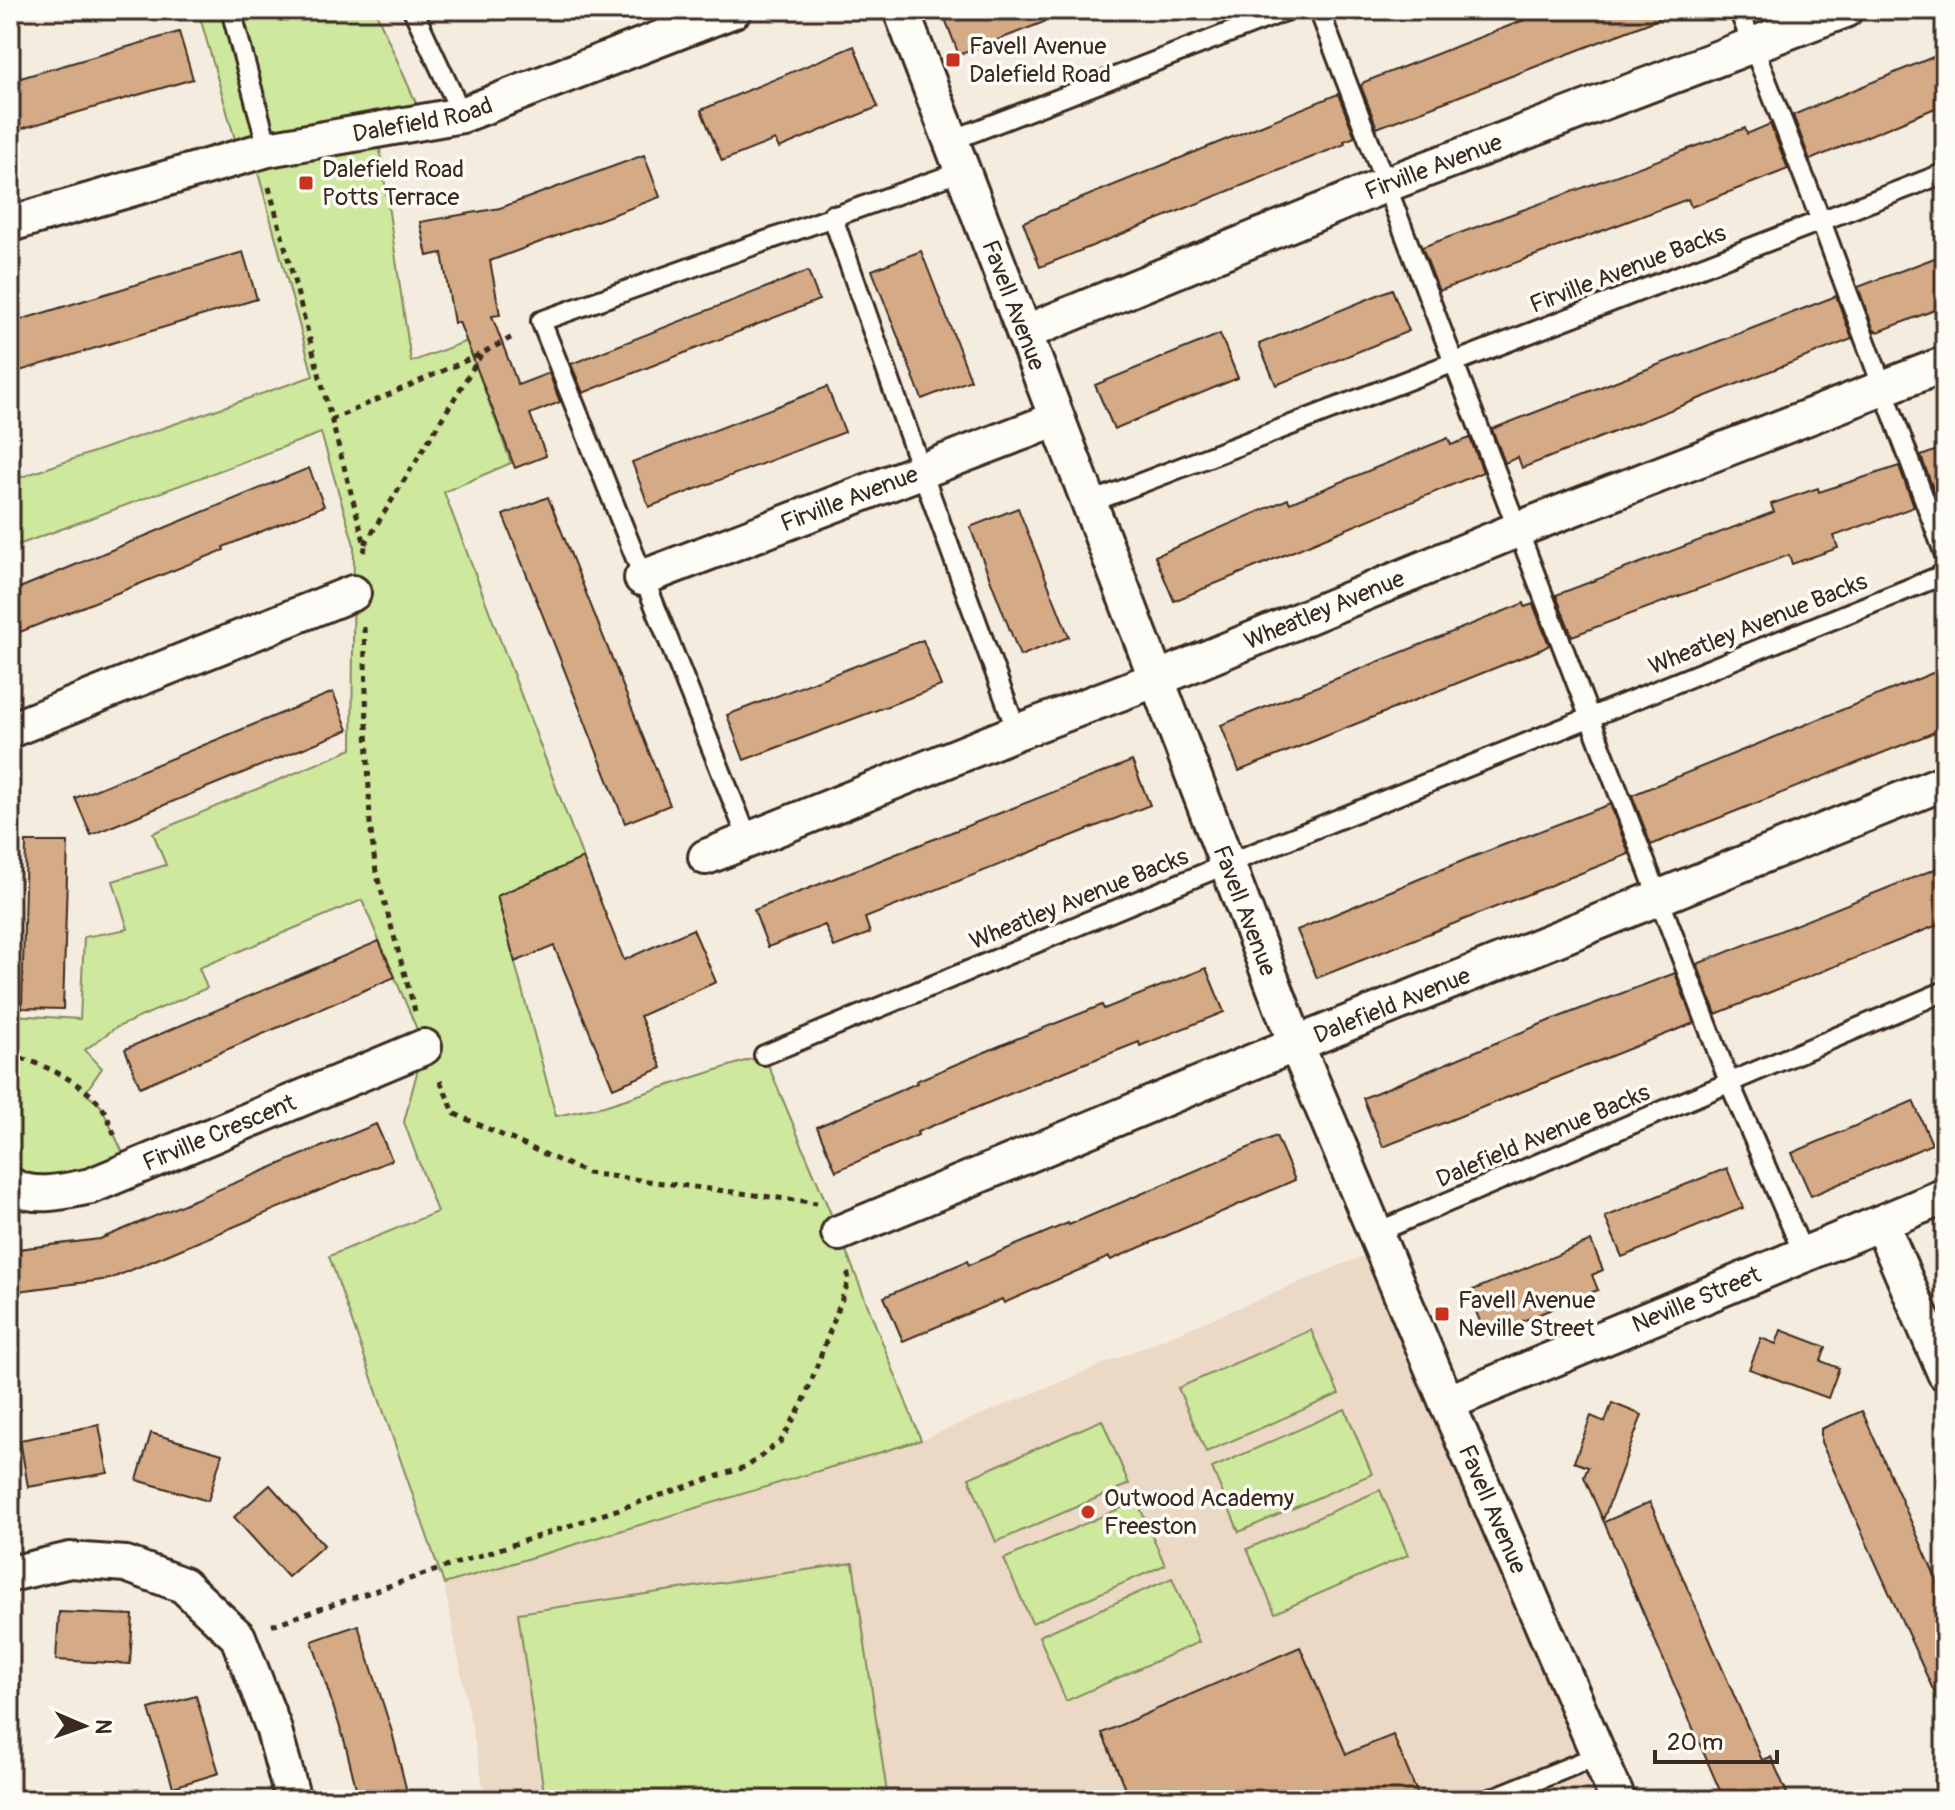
<svg xmlns="http://www.w3.org/2000/svg" width="1955" height="1810" viewBox="0 0 1955 1810" font-family="Pangolin,sans-serif">
<style>
.built{fill:#ebd8c5}
.green{fill:#cee89e;stroke:#84895e;stroke-width:2}
.building{fill:#d5aa86;stroke:#3b2a1e;stroke-width:2}
.lines{fill:none;stroke-linecap:round;stroke-linejoin:round}
.service-casing{stroke:#3b2a1e;stroke-width:24}
.minor-casing{stroke:#3b2a1e;stroke-width:40}
.path{stroke:#3b2a1e;stroke-width:5;stroke-dasharray:6 6;stroke-linecap:butt}
.service{stroke:#fdfcf7;stroke-width:18}
.minor{stroke:#fdfcf7;stroke-width:34}
.poi-dot{fill:#c8321e;stroke:#fdfcf7;stroke-width:3}
.labels{text-anchor:middle;dominant-baseline:central;stroke-width:7;stroke-linejoin:round;paint-order:stroke}
.poi-label{font-size:24px;fill:#3b2a1e;stroke:#fdfcf7;text-anchor:start}
.street-label{font-size:24px;fill:#3b2a1e;stroke:#fdfcf7}
</style>
<rect width="100%" height="100%" fill="#f5ece0"/>
<filter id="ink" filterUnits="userSpaceOnUse"><feTurbulence type="fractalNoise" baseFrequency=".0125" numOctaves="2"/><feDisplacementMap in="SourceGraphic" scale="16" xChannelSelector="R" yChannelSelector="G"/><feConvolveMatrix kernelMatrix="1 2 1 2 8 2 1 2 1" color-interpolation-filters="sRGB"/></filter>
<g filter="url(#ink)">
<path class="built" d="M 1382,1248 L 1618,1800 L 486,1800 L 444,1584 L 921,1440 Z"/>
<g class="green">
<path d="M 198,10 L 375,10 L 424,121 L 377,130 L 411,362 L 467,341 L 511,463 L 444,492 L 583,858 L 497,896 L 556,1116 L 604,1106 L 764,1055 L 839,1233 L 921,1440 L 444,1584 L 329,1256 L 437,1212 L 404,1122 L 424,1046 L 362,900 L 199,968 L 207,988 L 115,1028 L 85,1050 L 102,1068 L 85,1093 L 101,1106 L 131,1170 L 10,1185 L 10,969 L 13,969 L 12,1015 L 80,1019 L 84,937 L 128,929 L 113,881 L 166,865 L 153,833 L 352,749 L 354,545 L 321,433 L 10,548 L 10,481 L 313,376 L 253,154 L 240,157 Z"/>
<path d="M 1311,1330 L 1339,1394 L 1206,1452 L 1178,1388 Z"/>
<path d="M 1345,1409 L 1372,1474 L 1239,1532 L 1212,1468 Z"/>
<path d="M 1102,1420 L 1129,1484 L 996,1542 L 969,1478 Z"/>
<path d="M 1380,1490 L 1408,1555 L 1275,1613 L 1247,1549 Z"/>
<path d="M 1137,1501 L 1165,1565 L 1032,1623 L 1004,1559 Z"/>
<path d="M 853,1563 L 888,1800 L 545,1800 L 518,1613 Z"/>
<path d="M 1172,1578 L 1199,1642 L 1066,1701 L 1039,1636 Z"/>
</g>
<g class="building">
<path d="M 961,10 L 1069,10 L 1070,12 L 959,55 L 944,16 Z"/>
<path d="M 1550,10 L 1674,10 L 1674,13 L 1377,128 L 1361,86 L 1364,82 Z"/>
<path d="M 179,32 L 193,79 L 10,132 L 10,81 Z"/>
<path d="M 854,46 L 878,107 L 779,148 L 775,140 L 722,161 L 701,110 Z"/>
<path d="M 1945,52 L 1945,104 L 1810,160 L 1793,115 Z"/>
<path d="M 1338,94 L 1355,137 L 1344,141 L 1345,144 L 1040,267 L 1023,222 Z"/>
<path d="M 1770,124 L 1788,169 L 1691,207 L 1688,199 L 1439,291 L 1422,247 L 1745,128 L 1747,134 Z"/>
<path d="M 644,155 L 660,197 L 490,261 L 500,315 L 492,316 L 518,385 L 549,373 L 560,402 L 530,414 L 546,456 L 515,468 L 459,322 L 454,323 L 442,253 L 427,256 L 420,222 L 500,208 Z"/>
<path d="M 921,251 L 971,380 L 922,399 L 872,270 Z"/>
<path d="M 243,252 L 257,299 L 10,374 L 10,323 Z"/>
<path d="M 1945,254 L 1945,306 L 1878,332 L 1874,330 L 1858,287 Z"/>
<path d="M 808,271 L 819,300 L 583,393 L 571,364 Z"/>
<path d="M 1392,289 L 1409,331 L 1276,385 L 1259,344 Z"/>
<path d="M 1836,296 L 1852,339 L 1522,468 L 1518,457 L 1505,463 L 1492,429 Z"/>
<path d="M 1220,334 L 1238,378 L 1114,429 L 1095,385 Z"/>
<path d="M 827,387 L 845,432 L 649,507 L 632,462 Z"/>
<path d="M 1448,438 L 1451,445 L 1470,438 L 1483,472 L 1174,601 L 1155,556 L 1288,499 L 1290,503 Z"/>
<path d="M 1945,447 L 1945,496 L 1937,499 L 1921,456 Z"/>
<path d="M 1899,466 L 1914,507 L 1834,536 L 1838,548 L 1792,564 L 1789,555 L 1572,636 L 1556,595 L 1774,512 L 1771,504 L 1818,488 L 1819,492 Z"/>
<path d="M 309,468 L 324,506 L 223,547 L 224,550 L 10,636 L 10,592 Z"/>
<path d="M 548,497 L 670,805 L 625,823 L 503,515 Z"/>
<path d="M 1018,508 L 1069,637 L 1020,656 L 970,527 Z"/>
<path d="M 1524,603 L 1525,607 L 1533,604 L 1549,645 L 1542,649 L 1239,771 L 1221,725 Z"/>
<path d="M 923,640 L 941,686 L 744,760 L 727,715 Z"/>
<path d="M 1945,668 L 1945,728 L 1651,845 L 1632,795 Z"/>
<path d="M 333,692 L 348,730 L 91,835 L 75,798 Z"/>
<path d="M 1132,761 L 1150,805 L 865,918 L 870,933 L 834,947 L 825,925 L 768,947 L 754,910 Z"/>
<path d="M 1610,804 L 1629,854 L 1317,978 L 1297,930 L 1467,859 Z"/>
<path d="M 26,842 L 68,842 L 63,1009 L 22,1008 Z"/>
<path d="M 583,858 L 624,960 L 693,929 L 716,982 L 640,1016 L 662,1068 L 613,1088 L 554,946 L 515,962 L 497,896 Z"/>
<path d="M 1945,865 L 1945,922 L 1716,1014 L 1697,964 Z"/>
<path d="M 379,941 L 395,977 L 140,1087 L 125,1049 Z"/>
<path d="M 1206,968 L 1224,1012 L 1140,1046 L 1139,1042 L 1078,1066 L 917,1132 L 918,1135 L 836,1171 L 817,1127 L 917,1083 L 916,1081 L 1016,1039 L 1102,1005 L 1104,1009 Z"/>
<path d="M 1675,973 L 1694,1023 L 1383,1147 L 1363,1098 L 1546,1022 Z"/>
<path d="M 1913,1101 L 1932,1144 L 1811,1196 L 1792,1153 Z"/>
<path d="M 376,1124 L 392,1160 L 110,1279 L 10,1292 L 10,1250 L 100,1239 Z"/>
<path d="M 1276,1136 L 1295,1180 L 1111,1260 L 1109,1257 L 1004,1303 L 1002,1299 L 903,1341 L 884,1297 L 967,1261 L 969,1265 L 1068,1223 L 1069,1225 Z"/>
<path d="M 1727,1168 L 1743,1208 L 1622,1257 L 1605,1217 Z"/>
<path d="M 1591,1241 L 1603,1270 L 1592,1275 L 1598,1290 L 1486,1336 L 1468,1292 Z"/>
<path d="M 1781,1330 L 1826,1347 L 1821,1361 L 1839,1368 L 1828,1398 L 1749,1369 L 1761,1338 L 1776,1344 Z"/>
<path d="M 1612,1403 L 1642,1415 L 1603,1520 L 1584,1477 L 1588,1467 L 1574,1462 L 1591,1416 L 1605,1422 Z"/>
<path d="M 1862,1411 L 1945,1598 L 1945,1716 L 1821,1442 L 1821,1429 Z"/>
<path d="M 99,1425 L 108,1473 L 28,1487 L 20,1440 Z"/>
<path d="M 151,1433 L 222,1454 L 208,1501 L 137,1480 Z"/>
<path d="M 270,1485 L 324,1545 L 288,1577 L 234,1517 Z"/>
<path d="M 1650,1502 L 1762,1760 L 1771,1757 L 1790,1800 L 1724,1800 L 1604,1522 Z"/>
<path d="M 59,1612 L 133,1615 L 130,1664 L 56,1660 Z"/>
<path d="M 358,1625 L 392,1732 L 409,1800 L 359,1800 L 345,1743 L 312,1641 Z"/>
<path d="M 1300,1647 L 1346,1754 L 1393,1735 L 1420,1800 L 1130,1800 L 1102,1733 Z"/>
<path d="M 196,1696 L 219,1773 L 173,1787 L 149,1709 Z"/>
</g>
<g class="lines">
<g class="service-casing">
<g id="service">
<path d="M 231,10 L 268,149"/>
<path d="M 413,10 L 462,115"/>
<path d="M 1319,10 L 1730,1084 L 1804,1255"/>
<path d="M 1739,10 L 1821,221 L 1945,555"/>
<path d="M 950,141 L 1288,10"/>
<path d="M 832,215 L 922,472 L 1017,732"/>
<path d="M 1089,503 L 1945,173"/>
<path d="M 748,839 L 541,321 L 962,171"/>
<path d="M 764,1055 L 1227,864 L 1945,574"/>
<path d="M 1375,1233 L 1945,991"/>
<path d="M 1488,1800 L 1599,1755"/>
</g>
</g>
<g class="minor-casing">
<g id="minor">
<path id="s1" d="M 901,10 L 1296,1044 L 1447,1403 L 1618,1800"/>
<path id="s2" d="M 10,224 L 268,149 L 462,115 L 734,10"/>
<path id="s3" d="M 1024,333 L 1385,185 L 1845,10"/>
<path id="s4" d="M 642,578 L 1057,419"/>
<path d="M 10,730 L 353,593"/>
<path id="s5" d="M 706,857 L 1017,732 L 1157,679 L 1519,529 L 1945,364"/>
<path id="s6" d="M 10,1185 C 33,1200 67,1191 91,1186 L 424,1047"/>
<path d="M 1881,1223 L 1945,1373"/>
<path id="s7" d="M 839,1233 L 1296,1044 L 1945,782"/>
<path id="s8" d="M 1447,1403 L 1945,1196"/>
<path d="M 10,1574 L 70,1560 L 126,1564 L 183,1585 L 238,1637 L 273,1727 L 293,1800"/>
</g>
</g>
<g class="path">
<path d="M 269,187 L 365,545 L 364,557"/>
<path d="M 331,420 L 481,354 L 516,335"/>
<path d="M 365,544 L 481,355"/>
<path d="M 364,627 L 370,824 L 376,872 L 415,1011"/>
<path d="M 10,1055 C 38,1061 85,1083 102,1107 C 108,1116 111,1127 115,1136"/>
<path d="M 440,1081 L 455,1114 L 587,1173 L 817,1203"/>
<path d="M 272,1625 L 748,1466 L 781,1441 L 803,1403 L 849,1280 L 847,1269"/>
</g>
<use href="#service" class="service"/>
<use href="#minor" class="minor"/>
</g>
</g>
<g class="poi-dot">
<rect x="945" y="52" width="16" height="16" rx="4"/>
<rect x="298" y="175" width="16" height="16" rx="4"/>
<rect x="1434" y="1306" width="16" height="16" rx="4"/>
<circle cx="1088" cy="1512" r="8"/>
</g>
<g class="labels">
<g class="poi-label">
<text x="969" y="46">Favell Avenue<tspan x="969" dy="28">Dalefield Road</tspan></text>
<text x="322" y="169">Dalefield Road<tspan x="322" dy="28">Potts Terrace</tspan></text>
<text x="1458" y="1300">Favell Avenue<tspan x="1458" dy="28">Neville Street</tspan></text>
<text x="1104" y="1498">Outwood Academy<tspan x="1104" dy="28">Freeston</tspan></text>
</g>
<g class="street-label">
<text stroke="none"><textPath href="#s2" startOffset="426">Dalefield Road</textPath></text>
<text stroke="none"><textPath href="#s3" startOffset="442">Firville Avenue</textPath></text>
<text transform="translate(1628 269) rotate(-21)">Firville Avenue Backs</text>
<text stroke="none"><textPath href="#s1" startOffset="316">Favell Avenue</textPath></text>
<text stroke="none"><textPath href="#s4" startOffset="222">Firville Avenue</textPath></text>
<text stroke="none"><textPath href="#s5" startOffset="666">Wheatley Avenue</textPath></text>
<text transform="translate(1758 624) rotate(-22)">Wheatley Avenue Backs</text>
<text transform="translate(1079 899) rotate(-22)">Wheatley Avenue Backs</text>
<text stroke="none"><textPath href="#s1" startOffset="964">Favell Avenue</textPath></text>
<text stroke="none"><textPath href="#s7" startOffset="598">Dalefield Avenue</textPath></text>
<text stroke="none"><textPath href="#s6" startOffset="222">Firville Crescent</textPath></text>
<text transform="translate(1543 1136) rotate(-23)">Dalefield Avenue Backs</text>
<text stroke="none"><textPath href="#s8" startOffset="270">Neville Street</textPath></text>
<text stroke="none"><textPath href="#s1" startOffset="1612">Favell Avenue</textPath></text>
</g>
</g>
<rect width="1955" height="1810" fill="none" stroke="#fdfcf7" stroke-width="40"/>
<rect x="20" y="20" width="1915" height="1770" fill="none" stroke="#3b2a1e" stroke-width="3" filter="url(#ink)"/>
<g transform="translate(84 1726) rotate(92)" stroke="#fdfcf7" stroke-width="6" paint-order="stroke">
<path d="M0-6L14 30L0 20L-14 30Z" fill="#3b2a1e"/>
<text y="-12" font-size="22" font-weight="bold" text-anchor="middle" fill="#3b2a1e">N</text>
</g>
<path d="M1655 1750v12h122v-12" fill="none" stroke="#3b2a1e" stroke-width="4"/>
<text x="1667" y="1750" font-size="24" fill="#3b2a1e" stroke="#fdfcf7" stroke-width="6" paint-order="stroke">20 m</text>
</svg>
